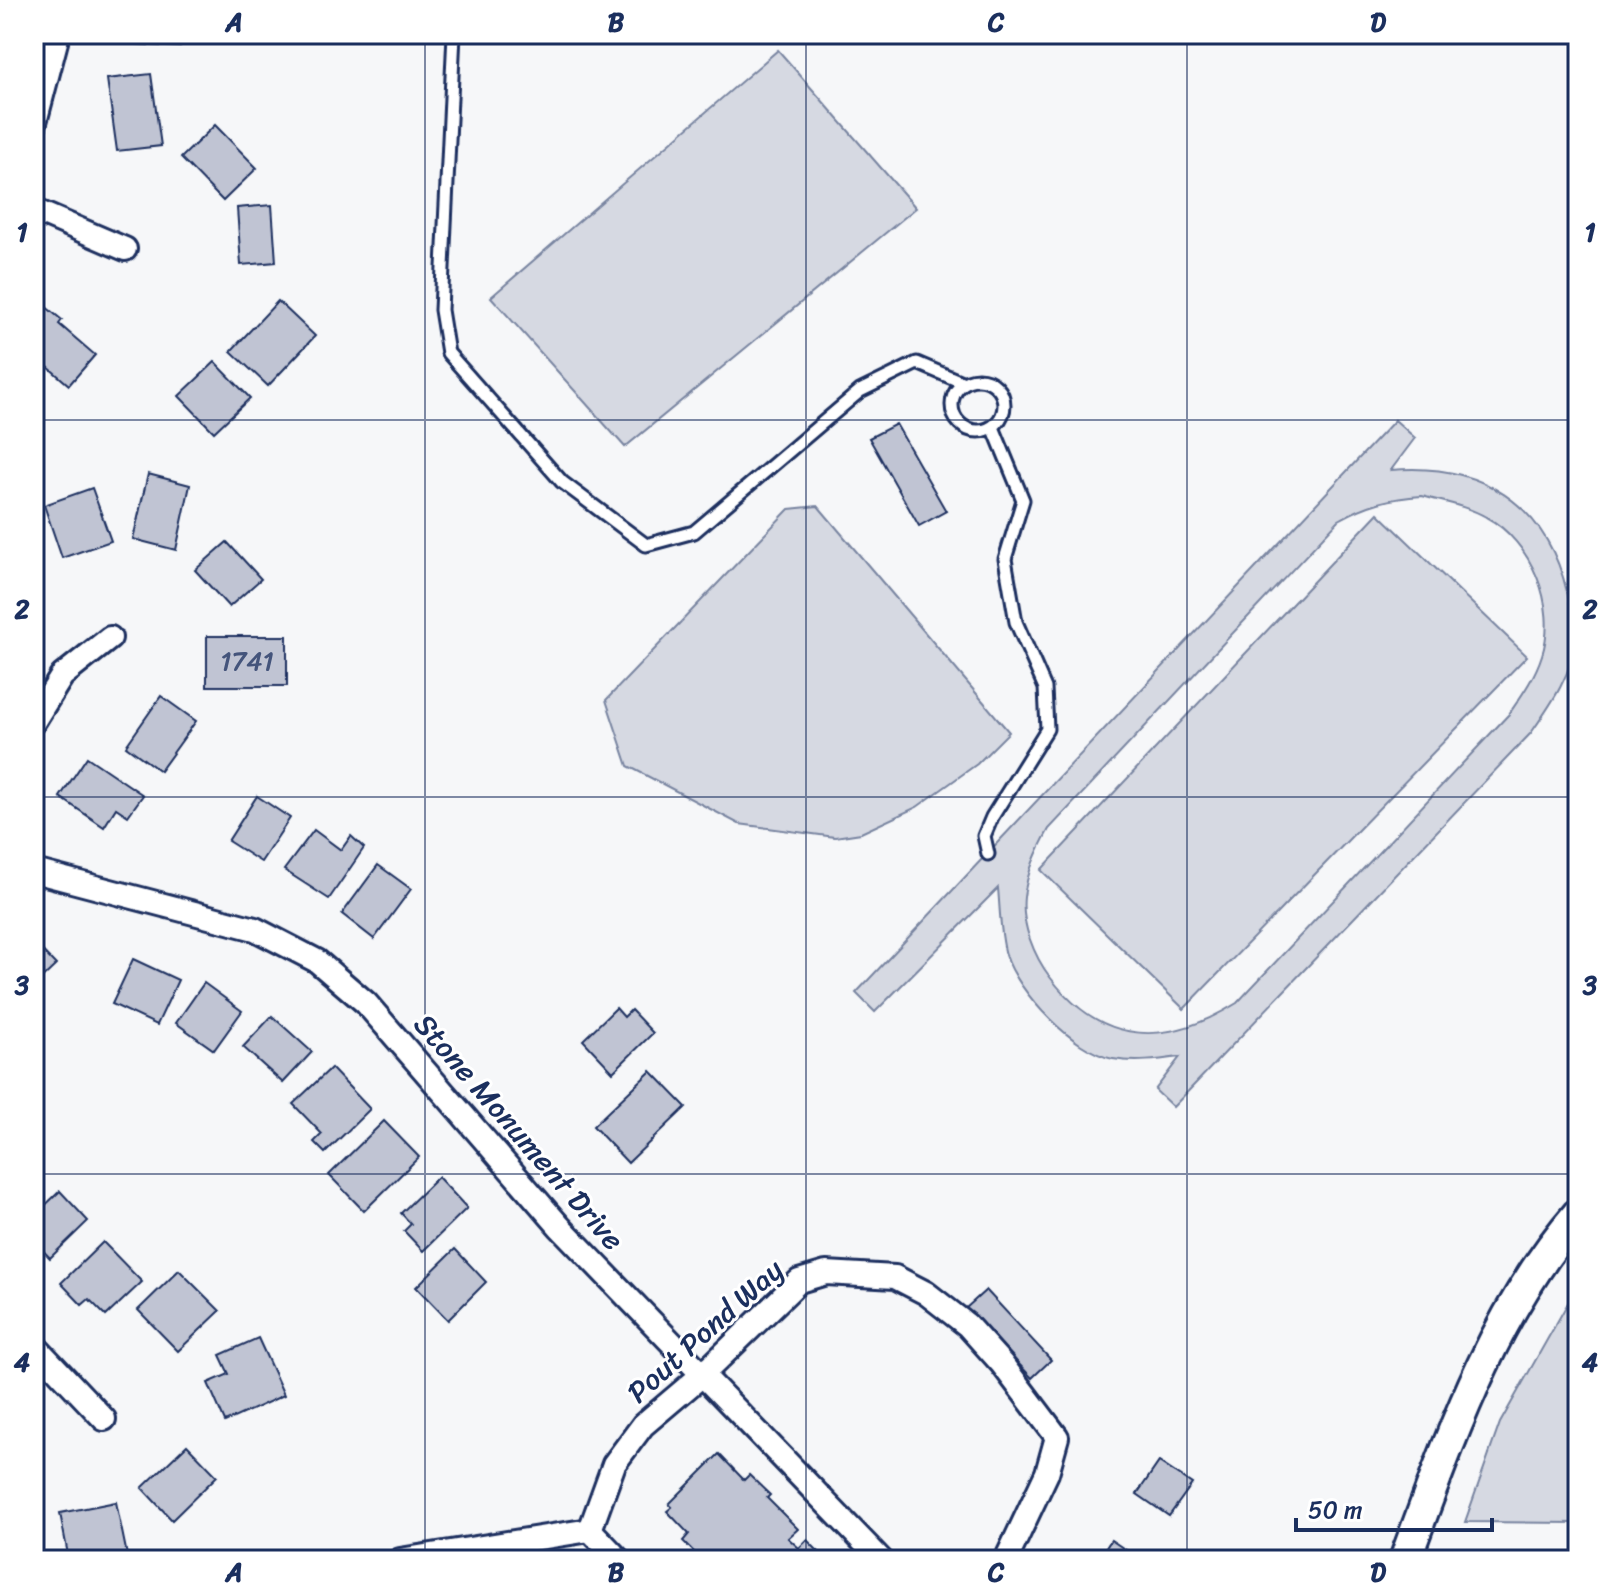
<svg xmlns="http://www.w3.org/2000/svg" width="1612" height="1594" viewBox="0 0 1612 1594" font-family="Sriracha,sans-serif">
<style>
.green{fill:#d6d9e2;stroke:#7884a0;stroke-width:2;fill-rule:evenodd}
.building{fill:#c0c4d3;stroke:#1b2f5e;stroke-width:2}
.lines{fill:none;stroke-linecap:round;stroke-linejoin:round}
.lane-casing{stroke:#1b2f5e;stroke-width:17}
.street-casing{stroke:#1b2f5e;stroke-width:28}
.secondary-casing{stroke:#1b2f5e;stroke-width:36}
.path{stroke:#1b2f5e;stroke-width:5;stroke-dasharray:2 6;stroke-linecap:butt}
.lane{stroke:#fff;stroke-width:11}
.street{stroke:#fff;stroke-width:22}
.secondary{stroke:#fff;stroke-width:30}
.grid{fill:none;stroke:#1b2f5e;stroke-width:2;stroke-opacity:0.55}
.labels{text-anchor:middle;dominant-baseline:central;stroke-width:6;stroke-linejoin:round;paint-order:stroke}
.number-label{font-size:26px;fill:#44547b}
.street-label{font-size:30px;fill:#1b2f5e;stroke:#fff}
.neatline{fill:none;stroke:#1b2f5e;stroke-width:3}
.grid-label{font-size:26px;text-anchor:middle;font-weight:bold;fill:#1b2f5e}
</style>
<rect width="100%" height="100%" fill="#f6f7f9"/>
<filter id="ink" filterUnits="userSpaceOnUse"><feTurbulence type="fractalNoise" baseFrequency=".0125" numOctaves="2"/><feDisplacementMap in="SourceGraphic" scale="16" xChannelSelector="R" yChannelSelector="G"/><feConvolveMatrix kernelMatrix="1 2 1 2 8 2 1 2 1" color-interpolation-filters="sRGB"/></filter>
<g filter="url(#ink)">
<g class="green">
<path d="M 778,50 L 916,208 L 625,447 L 491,297 Z"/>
<path d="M 1395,420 L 1415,438 L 1391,470 C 1480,462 1546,503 1567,592 C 1571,607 1575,624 1575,640 C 1573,674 1549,707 1531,733 L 1173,1107 L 1155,1090 L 1180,1057 C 1158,1060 1135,1063 1113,1059 C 1073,1051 1018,993 1006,955 C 1000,934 1000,909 998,888 L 875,1012 L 856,993 ZM 1422,496 C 1443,502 1467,506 1486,517 C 1531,541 1558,606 1542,655 C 1535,677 1522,695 1509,714 L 1237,1003 C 1167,1047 1102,1046 1050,977 C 1034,956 1021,924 1024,897 C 1027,872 1037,851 1049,829 L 1339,520 C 1367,504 1390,498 1422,496 Z"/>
<path d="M 818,506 L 1009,732 L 977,764 L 917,807 L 861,833 L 835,837 L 739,824 L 628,766 L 606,700 L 789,509 Z"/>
<path d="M 1378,513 L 1527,656 L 1184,1009 L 1041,870 Z"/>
<path d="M 1578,1285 L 1578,1523 L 1465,1522 L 1500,1423 Z"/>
</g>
<g class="building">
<path d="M 138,34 L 181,34 L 180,47 L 137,44 Z"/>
<path d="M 151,74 L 161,146 L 117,151 L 107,79 Z"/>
<path d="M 215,125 L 257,168 L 223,201 L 181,158 Z"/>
<path d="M 272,205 L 276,262 L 241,265 L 237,208 Z"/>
<path d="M 278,301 L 315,336 L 268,386 L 231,351 Z"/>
<path d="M 40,302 L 62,320 L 59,324 L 95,355 L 69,385 L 34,355 L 34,309 Z"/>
<path d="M 215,362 L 250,398 L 214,432 L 179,396 Z"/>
<path d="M 896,424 L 946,511 L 919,526 L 869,438 Z"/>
<path d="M 148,474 L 190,485 L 176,550 L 133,539 Z"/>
<path d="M 92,488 L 111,541 L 62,558 L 44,505 Z"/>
<path d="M 227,542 L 261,579 L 229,607 L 195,570 Z"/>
<rect x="207" y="636" width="80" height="50"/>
<path d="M 161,696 L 196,721 L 160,771 L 126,746 Z"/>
<path d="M 87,757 L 143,795 L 128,816 L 116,808 L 104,827 L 60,797 Z"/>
<path d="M 257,796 L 290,818 L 261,862 L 228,841 Z"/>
<path d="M 314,830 L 341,850 L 351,836 L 364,848 L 329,899 L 284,870 Z"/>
<path d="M 378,865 L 411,889 L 374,939 L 342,914 Z"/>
<path d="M 34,942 L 56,965 L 35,985 L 34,984 Z"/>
<path d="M 133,959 L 178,980 L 157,1025 L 112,1004 Z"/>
<path d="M 204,983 L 242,1011 L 214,1050 L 176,1023 Z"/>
<path d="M 616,1008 L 624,1017 L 631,1010 L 653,1033 L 613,1072 L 583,1040 Z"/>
<path d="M 272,1016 L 312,1052 L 283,1083 L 243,1047 Z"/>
<path d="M 331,1068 L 370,1109 L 325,1153 L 314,1142 L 322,1134 L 293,1104 Z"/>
<path d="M 651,1071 L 686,1107 L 628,1163 L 593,1126 Z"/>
<path d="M 384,1121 L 419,1157 L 364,1211 L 329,1175 Z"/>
<path d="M 438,1177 L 467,1208 L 423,1251 L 404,1231 L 411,1224 L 401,1213 Z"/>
<path d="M 60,1191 L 88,1221 L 50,1258 L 34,1241 L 34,1216 Z"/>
<path d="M 103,1242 L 142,1282 L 106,1316 L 89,1299 L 82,1305 L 61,1283 Z"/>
<path d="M 455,1249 L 486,1282 L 448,1320 L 416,1287 Z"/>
<path d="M 179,1270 L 220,1311 L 178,1351 L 138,1310 Z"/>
<path d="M 986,1290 L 1051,1360 L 1032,1378 L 966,1308 Z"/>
<path d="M 258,1338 L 284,1395 L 225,1422 L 208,1383 L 229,1374 L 220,1355 Z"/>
<path d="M 187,1445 L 217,1476 L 172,1520 L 142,1488 Z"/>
<path d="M 719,1454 L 744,1480 L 749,1475 L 770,1495 L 767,1498 L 798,1529 L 788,1538 L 799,1548 L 807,1540 L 827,1560 L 702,1560 L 683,1541 L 689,1534 L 667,1511 L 672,1507 L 669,1504 Z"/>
<path d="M 1159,1462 L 1192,1484 L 1169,1516 L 1137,1494 Z"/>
<path d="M 116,1502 L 128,1560 L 69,1560 L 60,1513 Z"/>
<path d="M 1111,1540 L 1141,1560 L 1098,1560 Z"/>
</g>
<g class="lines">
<g class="lane-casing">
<g id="lane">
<path d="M 454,34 L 441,310 L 448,353 L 562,482 L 646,545 L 694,532 L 860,391 L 917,363 L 964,383"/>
<circle cx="978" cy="405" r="26"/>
<path d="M 988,854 L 984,836 L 992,817 L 1047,729 L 1045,688 L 1016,622 L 1005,559 L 1023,500 L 993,427"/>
</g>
</g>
<g class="street-casing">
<g id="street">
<path d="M 34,126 L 58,34"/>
<path d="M 34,210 L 125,249"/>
<path d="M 34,721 L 62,676 L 110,638"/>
<path d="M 34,871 L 255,929 L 317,961 L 366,1003 L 560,1227 L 881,1560"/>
<path d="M 34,1345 L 104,1419"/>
<path d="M 590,1530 L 614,1464 L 643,1425 L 702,1375 L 799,1281 L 826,1273 L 895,1277 L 926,1293 L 967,1325 L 1002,1364 L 1057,1437 L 1047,1473 L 1006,1560"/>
<path d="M 590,1530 L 619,1560"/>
<path d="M 400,1560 L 590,1530"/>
</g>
</g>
<g class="secondary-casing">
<path id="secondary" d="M 1405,1560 C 1450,1439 1492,1314 1578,1214"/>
</g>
<path class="path" d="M 1560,1560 L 1568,1560"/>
<use href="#lane" class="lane"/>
<use href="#street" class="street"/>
<use href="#secondary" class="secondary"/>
</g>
</g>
<path class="grid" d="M 425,34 L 425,1560M 806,34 L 806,1560M 1187,34 L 1187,1560M 34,420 L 1578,420M 34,797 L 1578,797M 34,1174 L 1578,1174"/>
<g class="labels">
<g class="number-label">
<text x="247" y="661">1741</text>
</g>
<g class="street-label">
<text transform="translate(519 1132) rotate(49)">Stone Monument Drive</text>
<text transform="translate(705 1331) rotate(-42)">Pout Pond Way</text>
</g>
</g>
<rect width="1612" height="1594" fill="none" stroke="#fff" stroke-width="88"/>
<path d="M1296 1518v12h196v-12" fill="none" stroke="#1b2f5e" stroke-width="4"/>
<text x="1308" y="1518" font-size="24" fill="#1b2f5e" stroke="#ffffff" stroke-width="6" paint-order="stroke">50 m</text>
<rect x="44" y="44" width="1524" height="1506" class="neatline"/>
<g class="grid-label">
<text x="234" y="31">A</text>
<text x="616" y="31">B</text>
<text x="996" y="31">C</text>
<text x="1378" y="31">D</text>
<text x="22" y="241">1</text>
<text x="1590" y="241">1</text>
<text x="22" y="618">2</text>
<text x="1590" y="618">2</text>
<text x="22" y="994">3</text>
<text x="1590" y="994">3</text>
<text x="22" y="1371">4</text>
<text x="1590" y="1371">4</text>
<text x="234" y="1581">A</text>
<text x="616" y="1581">B</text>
<text x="996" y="1581">C</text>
<text x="1378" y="1581">D</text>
</g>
</svg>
